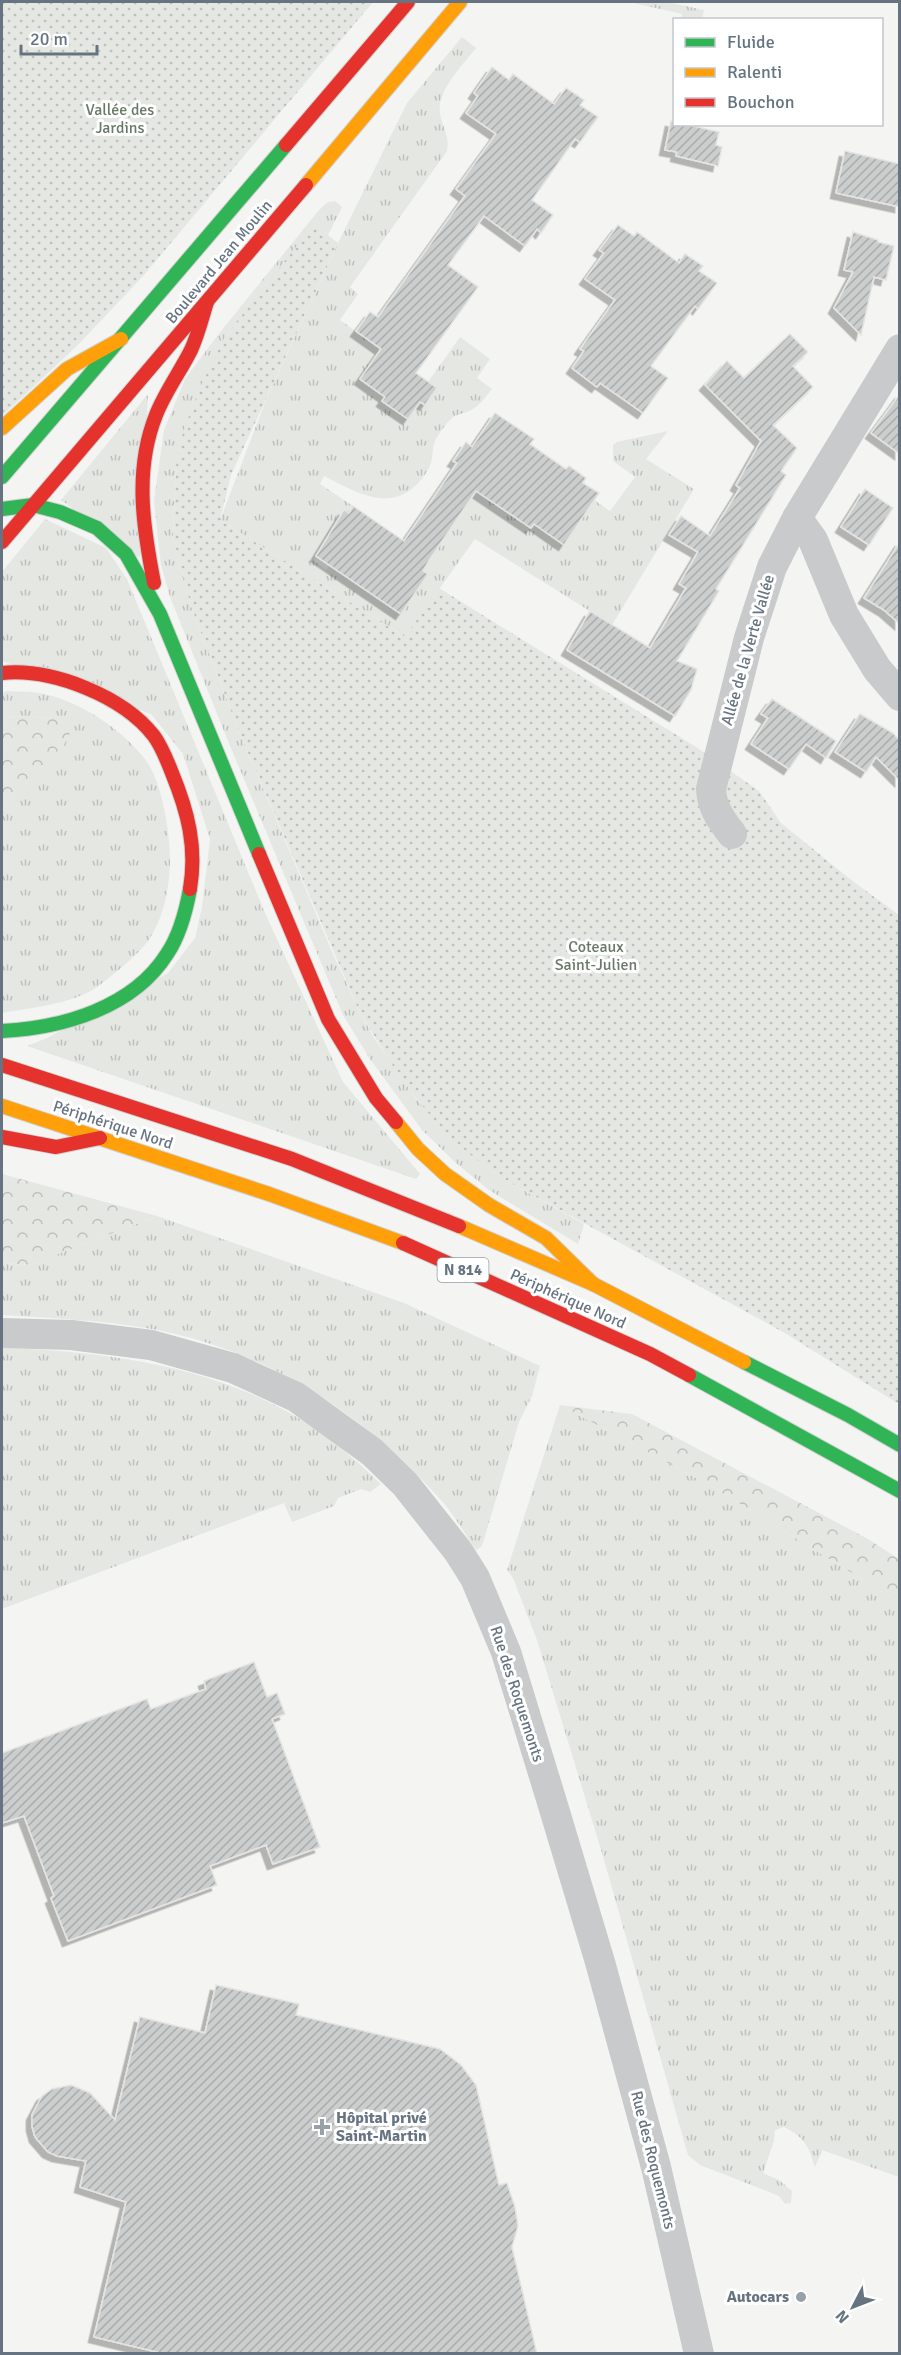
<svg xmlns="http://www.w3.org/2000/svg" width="901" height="2355" viewBox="0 0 901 2355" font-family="Signika,sans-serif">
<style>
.grass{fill:url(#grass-tufts)}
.forest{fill:url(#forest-crowns)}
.park{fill:url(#park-dots)}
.building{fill:url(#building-hatch);stroke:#e4e4e3;stroke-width:1.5;filter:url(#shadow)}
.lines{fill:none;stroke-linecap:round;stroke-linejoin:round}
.fast-casing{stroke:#d0d1d1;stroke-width:16}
.slow-casing{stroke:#d0d1d1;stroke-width:16}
.jam-casing{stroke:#d0d1d1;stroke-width:16}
.street{stroke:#c9cacb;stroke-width:30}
.fast{stroke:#30b455;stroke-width:14}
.slow{stroke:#ff9f0a;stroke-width:14}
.jam{stroke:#e5322d;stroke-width:14}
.poi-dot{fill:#98a1aa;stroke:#fff;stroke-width:2}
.labels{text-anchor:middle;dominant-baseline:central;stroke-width:6;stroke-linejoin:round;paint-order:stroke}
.shield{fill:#fff;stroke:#949ea8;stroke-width:1.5}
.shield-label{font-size:15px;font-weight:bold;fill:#667482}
.park-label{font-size:16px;fill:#687965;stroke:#fff}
.street-label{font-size:16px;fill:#667482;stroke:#fff}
.poi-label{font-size:16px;font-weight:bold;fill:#667482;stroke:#fff;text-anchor:start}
</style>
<defs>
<pattern id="grass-tufts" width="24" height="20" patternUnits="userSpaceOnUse" patternTransform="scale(1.5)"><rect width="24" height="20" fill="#e4e7e2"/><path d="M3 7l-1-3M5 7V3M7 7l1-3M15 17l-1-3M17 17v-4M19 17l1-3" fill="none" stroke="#bdc0bd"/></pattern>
<pattern id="forest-crowns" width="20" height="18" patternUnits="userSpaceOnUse" patternTransform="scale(1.5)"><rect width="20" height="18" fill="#e4e7e2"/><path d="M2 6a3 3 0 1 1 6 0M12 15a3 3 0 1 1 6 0" fill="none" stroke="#bdc0bd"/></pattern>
<pattern id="park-dots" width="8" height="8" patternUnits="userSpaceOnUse" patternTransform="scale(1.5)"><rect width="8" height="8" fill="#e4e7e2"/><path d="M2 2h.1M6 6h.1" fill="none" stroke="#bdc0bd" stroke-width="1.8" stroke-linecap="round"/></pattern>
<pattern id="building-hatch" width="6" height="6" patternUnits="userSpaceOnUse" patternTransform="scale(1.5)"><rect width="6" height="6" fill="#cccece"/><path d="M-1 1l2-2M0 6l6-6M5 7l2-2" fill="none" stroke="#a9acad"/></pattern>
<filter id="shadow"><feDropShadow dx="-5.5" dy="5.5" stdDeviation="0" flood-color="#0004"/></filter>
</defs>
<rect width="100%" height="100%" fill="#f4f5f3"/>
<g class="grass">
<path d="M 629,2 L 667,2 L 704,10 L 702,19 L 681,19 L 682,14 Z"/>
<path d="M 462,37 L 476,48 C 463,65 436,91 440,114 C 443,128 450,137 447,151 L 350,287 L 358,294 L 340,320 L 386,353 L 378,353 L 360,379 L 385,397 L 408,419 L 420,402 L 425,405 L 437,389 L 428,382 L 460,337 L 490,359 L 477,378 L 492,389 C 487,395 482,402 476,407 C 470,412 462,413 455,416 C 448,420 441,431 437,437 C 431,447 434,459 429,468 C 400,517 364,497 324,476 L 320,484 L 353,506 L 349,513 L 344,510 L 331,529 L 337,533 L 323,545 L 313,560 L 326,570 L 330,565 L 401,614 L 412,599 L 407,596 L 415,593 L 428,575 L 423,571 L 476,491 L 531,528 L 534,524 L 564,545 L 594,500 L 610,511 L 635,477 L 613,461 L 613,445 L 617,442 L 668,431 L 646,459 L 694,489 L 612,625 L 475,539 L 405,637 L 220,520 L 266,400 L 338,243 L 407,103 Z"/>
<path d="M 335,201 L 342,207 L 328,235 L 315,225 L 176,466 L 173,537 L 191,606 L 240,734 L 333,954 L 357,1006 L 374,1038 L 417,1100 L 472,1156 L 507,1181 L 584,1224 L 578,1244 L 489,1190 L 456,1163 L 422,1130 L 370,1059 L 343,1015 L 228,741 L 170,597 L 161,565 L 154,501 L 164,430 L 185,379 L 217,336 L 319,210 L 328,202 Z"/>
<path d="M 148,394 L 140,558 L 61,500 Z"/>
<path d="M 45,519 L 106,548 L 127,579 L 265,913 L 343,1082 L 420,1174 L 416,1179 L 27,1046 L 47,1038 L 168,973 L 195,938 L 202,907 L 210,839 L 183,754 L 151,714 L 2,661 L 2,572 Z"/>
<path d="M 7,691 C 18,692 29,691 39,693 C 79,700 120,728 145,759 C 162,781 170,832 170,859 C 170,885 164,919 148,941 C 135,958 114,974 97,987 C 71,1005 32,1007 2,1013 L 2,806 L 60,753 L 59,718 L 2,716 L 2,693 Z"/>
<path d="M 157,1216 L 404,1303 L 540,1366 L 532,1396 L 519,1422 L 482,1546 L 476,1550 C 464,1533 453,1513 439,1498 C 362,1412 261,1347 146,1328 C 99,1320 49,1318 2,1315 L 2,1263 L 29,1265 Z"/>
<path d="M 2,1348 C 107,1351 224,1367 314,1428 C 338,1444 360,1464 381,1484 L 370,1492 L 361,1489 L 338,1498 L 334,1506 L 292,1522 L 284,1503 L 2,1609 Z"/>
<path d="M 560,1405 L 711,1486 L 899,1602 L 899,2177 L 822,2150 L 815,2167 C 808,2146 806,2138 784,2127 L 775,2130 L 774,2141 L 763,2173 L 779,2180 L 792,2191 L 791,2203 L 785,2204 L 779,2196 L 700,2165 L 688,2155 L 602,1853 L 537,1640 L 513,1578 L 507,1570 Z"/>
</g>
<g class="forest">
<path d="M 2,716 L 59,718 L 70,733 L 60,753 L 2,806 Z"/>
<path d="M 2,1174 L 157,1216 L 29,1265 L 2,1263 Z"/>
<path d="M 560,1405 L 632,1414 L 868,1539 L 899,1559 L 899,1602 L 711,1486 Z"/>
</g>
<g class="park">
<path d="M 2,2 L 373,2 L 144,275 L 78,345 L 2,416 Z"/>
<path d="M 314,224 L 338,243 L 231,475 L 220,520 L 405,637 L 439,588 L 696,747 L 759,791 L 781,823 L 850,879 L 899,915 L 899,1404 L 783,1332 L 507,1181 C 495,1173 483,1165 472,1156 C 423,1116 387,1060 357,1006 L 240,734 L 191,606 L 173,537 L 176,466 L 183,432 L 199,390 L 224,338 Z"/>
</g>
<g class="building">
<path d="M 492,67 L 509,80 L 513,74 L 554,104 L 566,88 L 584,100 L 580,105 L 598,117 L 580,142 L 575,139 L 532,200 L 553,215 L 541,233 L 537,229 L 525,246 L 484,216 L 448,265 L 478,287 L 416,373 L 437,388 L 425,405 L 420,402 L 408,419 L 382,401 L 385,397 L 360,379 L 381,349 L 356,331 L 370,312 L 378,317 L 465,196 L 456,189 L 496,134 L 466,113 L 478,96 L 474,93 Z"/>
<path d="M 671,121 L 675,122 L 675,124 L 685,124 L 719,132 L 716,145 L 722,147 L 718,166 L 676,156 L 677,152 L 665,150 Z"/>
<path d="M 845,151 L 900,164 L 900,207 L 836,193 Z"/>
<path d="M 618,225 L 634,236 L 637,232 L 679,263 L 685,254 L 703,266 L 699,271 L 717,283 L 698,309 L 695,306 L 651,366 L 668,378 L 643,413 L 600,383 L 597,387 L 572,368 L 584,351 L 580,349 L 615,300 L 585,279 L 604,253 L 599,250 Z"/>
<path d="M 853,232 L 878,240 L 878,242 L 894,246 L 886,280 L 874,277 L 861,335 L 834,308 L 853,272 L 844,270 Z"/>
<path d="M 790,334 L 808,352 L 793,366 L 813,387 L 773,425 L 797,448 L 781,471 L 786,475 L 716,589 L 719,591 L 677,661 L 697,669 L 691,690 L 675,716 L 567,650 L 590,611 L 650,648 L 686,588 L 679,584 L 698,552 L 669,535 L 681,516 L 710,536 L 740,488 L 736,485 L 761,441 L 705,385 L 727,361 L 744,378 Z"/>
<path d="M 900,394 L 900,454 L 871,433 Z"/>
<path d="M 495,413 L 534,439 L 530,444 L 566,469 L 569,466 L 586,478 L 583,483 L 599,493 L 564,545 L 534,524 L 531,528 L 476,491 L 430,559 L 423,571 L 428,574 L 401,614 L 316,556 L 344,510 L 349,513 L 353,506 L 404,541 L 457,463 L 453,461 L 466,442 L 472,447 Z"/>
<path d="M 865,489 L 893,508 L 869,545 L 841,527 Z"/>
<path d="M 900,542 L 900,624 L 884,610 L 864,598 Z"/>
<path d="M 772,699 L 836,741 L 826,758 L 806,744 L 789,769 L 751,744 L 768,718 L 761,714 Z"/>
<path d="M 860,714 L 893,733 L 900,741 L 900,781 L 876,757 L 866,772 L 835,752 Z"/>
<path d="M 254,1662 L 267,1697 L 277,1693 L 285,1714 L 272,1719 L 320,1847 L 273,1864 L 266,1845 L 210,1866 L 217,1885 L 68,1941 L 51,1898 L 54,1896 L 24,1816 L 2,1823 L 2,1753 L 147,1699 L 151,1709 L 206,1689 L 204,1681 Z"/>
<path d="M 216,1985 L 299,2004 L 296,2015 L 440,2049 L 461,2065 L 476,2085 L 499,2185 L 507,2183 L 515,2207 L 518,2226 L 512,2247 L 537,2354 L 165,2354 L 94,2337 L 126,2202 L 80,2187 L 86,2161 L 57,2156 L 48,2152 L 35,2137 L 32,2126 L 32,2115 L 42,2096 L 52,2089 L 71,2085 L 90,2093 L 115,2120 L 140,2017 L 205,2033 Z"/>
</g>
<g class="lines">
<g class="fast-casing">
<g id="fast">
<path d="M 2,477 L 286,145"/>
<path d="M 2,509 L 33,505 L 60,512 L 97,528 L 126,554 L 160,614 L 259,854"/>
<path d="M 2,1031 C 62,1028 133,1008 167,954 C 180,935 186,911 190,889"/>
<path d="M 744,1362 L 848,1415 L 900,1445"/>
<path d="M 689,1375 L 900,1491"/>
</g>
</g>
<g class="slow-casing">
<g id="slow">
<path d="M 306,185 L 460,2"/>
<path d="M 2,428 L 67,369 L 121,339"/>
<path d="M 2,1106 L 269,1194 L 403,1243"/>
<path d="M 396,1122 L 418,1149 L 445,1174 L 489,1205 L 546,1238 L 593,1284"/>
<path d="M 459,1226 L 593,1284 L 744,1362"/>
</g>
</g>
<g class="jam-casing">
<g id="jam">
<path d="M 286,145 L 408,2"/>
<path d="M 2,542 L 306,185"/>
<path d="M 154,583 C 143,527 134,470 156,415 C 165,392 180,372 191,350 C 198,335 202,318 207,302"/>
<path d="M 2,673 C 52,668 123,696 154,736 C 162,747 167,760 172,773 C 188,812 197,847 190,889"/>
<path d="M 259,854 L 328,1019 L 376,1098 L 396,1122"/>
<path d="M 2,1065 L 292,1159 L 459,1226"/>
<path d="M 2,1137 L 56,1147 L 100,1138"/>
<path d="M 403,1243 L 650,1354 L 689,1375"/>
</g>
</g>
<g class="street">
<path d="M 797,518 L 813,540 L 844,615 L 877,669 L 900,696"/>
<path d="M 732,834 C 721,820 712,808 711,789 L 749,638 L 772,567 L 797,518 L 900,349"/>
<path d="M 2,1333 L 71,1335 L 151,1345 L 233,1368 L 296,1397 L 372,1452 L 405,1484 L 458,1551 L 475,1578 L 506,1652 L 555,1812 L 600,1962 L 656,2167 L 699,2354"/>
</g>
<use href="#fast" class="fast"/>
<use href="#slow" class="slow"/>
<use href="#jam" class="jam"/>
</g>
<g class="poi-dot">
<path d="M319 2118h6v6h6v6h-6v6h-6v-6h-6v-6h6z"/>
<circle cx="801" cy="2297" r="6"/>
</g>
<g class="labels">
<rect class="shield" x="437.5" y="1258" width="51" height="24" rx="4.5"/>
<g class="shield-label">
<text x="463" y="1270">N 814</text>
</g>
<g class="park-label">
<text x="120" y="110">Vallée des<tspan x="120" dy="18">Jardins</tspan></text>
<text x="596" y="947">Coteaux<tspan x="596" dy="18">Saint-Julien</tspan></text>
</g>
<g class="street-label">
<text transform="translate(219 262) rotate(-50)">Boulevard Jean Moulin</text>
<text transform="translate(748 650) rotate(-74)">Allée de la Verte Vallée</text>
<text transform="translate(113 1125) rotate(18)">Périphérique Nord</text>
<text transform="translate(568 1299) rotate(24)">Périphérique Nord</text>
<text transform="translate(517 1694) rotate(72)">Rue des Roquemonts</text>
<text transform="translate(653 2160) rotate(76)">Rue des Roquemonts</text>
</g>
<g class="poi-label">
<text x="336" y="2118">Hôpital privé<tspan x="336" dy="18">Saint-Martin</tspan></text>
<text x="789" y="2297" text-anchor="end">Autocars</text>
</g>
</g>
<rect width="901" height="2355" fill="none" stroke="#667482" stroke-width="6"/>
<rect x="673" y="18" width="210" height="108" fill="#ffffff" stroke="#c2c7cd" stroke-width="1.5"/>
<rect x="685" y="38" width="30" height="9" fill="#30b455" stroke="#c2c7cd" stroke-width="1.5"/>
<text x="727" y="48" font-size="18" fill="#667482">Fluide</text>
<rect x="685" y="68" width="30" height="9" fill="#ff9f0a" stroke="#c2c7cd" stroke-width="1.5"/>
<text x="727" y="78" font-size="18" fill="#667482">Ralenti</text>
<rect x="685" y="98" width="30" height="9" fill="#e5322d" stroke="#c2c7cd" stroke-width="1.5"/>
<text x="727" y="108" font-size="18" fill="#667482">Bouchon</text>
<g transform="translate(853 2307) rotate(228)" stroke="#ffffff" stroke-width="4.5" paint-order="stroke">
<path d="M0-4.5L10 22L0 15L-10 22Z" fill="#667482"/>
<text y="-9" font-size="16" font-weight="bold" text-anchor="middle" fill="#667482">N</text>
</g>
<path d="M21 45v9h76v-9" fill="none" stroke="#667482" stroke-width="3"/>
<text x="30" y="45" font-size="18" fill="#667482" stroke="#ffffff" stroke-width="4.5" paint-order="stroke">20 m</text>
</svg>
